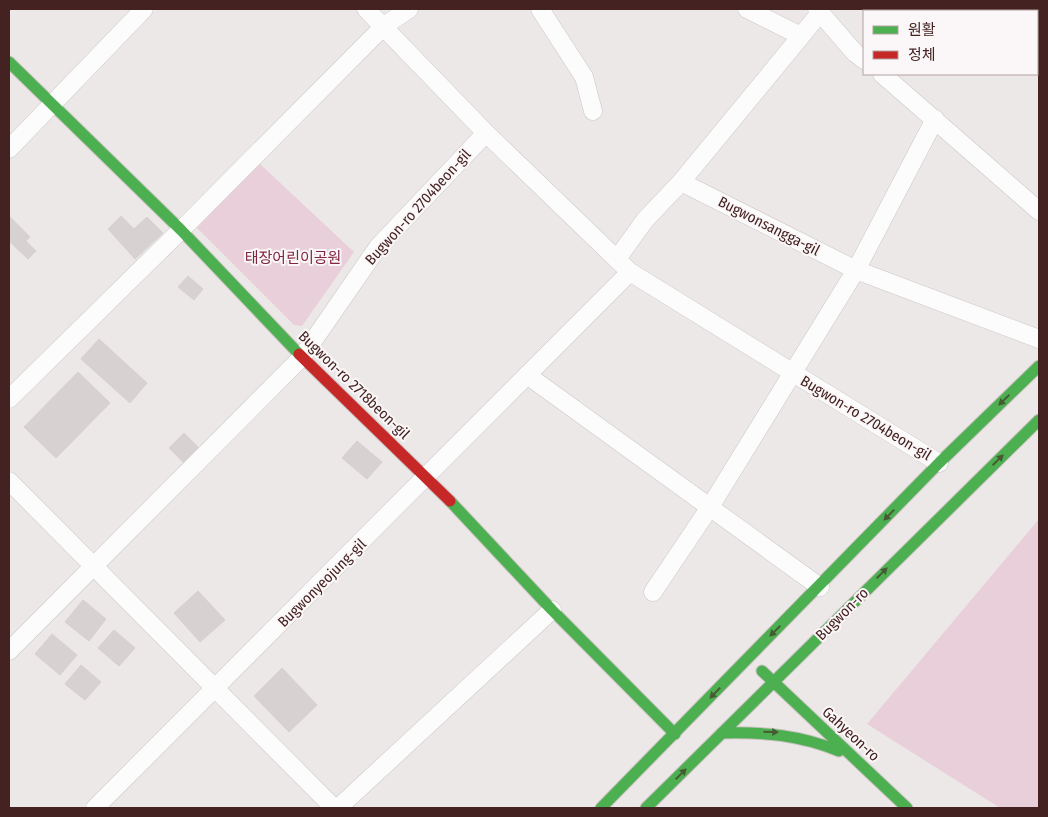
<svg xmlns="http://www.w3.org/2000/svg" width="1048" height="817" viewBox="0 0 1048 817" font-family="'Fira Sans Condensed','Noto Sans KR',sans-serif">
<style>
.green{fill:#e8cfd9}
.building{fill:#d7d1d1;stroke:#d6d0d0}
.lines{fill:none;stroke-linecap:round;stroke-linejoin:round}
.street-casing{stroke:#ccc6c6;stroke-width:19}
.fast-casing{stroke:#cbc3c3;stroke-width:13}
.jam-casing{stroke:#cbc3c3;stroke-width:13}
.street{stroke:#fcfcfc;stroke-width:18}
.fast{stroke:#4caf50;stroke-width:11}
.jam{stroke:#c62828;stroke-width:11}
.oneway{fill:#475a34}
.labels{text-anchor:middle;dominant-baseline:central;stroke-width:4;stroke-linejoin:round;paint-order:stroke}
.street-label{font-size:15px;fill:#442221;stroke:#fbf6f7}
.park-label{font-size:15px;fill:#812641;stroke:#fbf6f7}
</style>
<rect width="100%" height="100%" fill="#ede8e8"/>
<g class="green">
<path d="M 259,163 L 354,252 L 302,326 L 294,325 L 197,228 Z"/>
<path d="M 1039,519 L 1039,808 L 1000,808 L 867,724 Z"/>
</g>
<g class="building">
<path d="M 9,216 L 30,237 L 26,241 L 36,251 L 28,259 L 9,241 Z"/>
<path d="M 121,216 L 134,229 L 147,217 L 163,233 L 135,259 L 108,229 Z"/>
<path d="M 188,276 L 203,289 L 194,300 L 178,287 Z"/>
<path d="M 99,339 L 147,383 L 130,403 L 81,359 Z"/>
<path d="M 78,372 L 110,403 L 56,458 L 24,427 Z"/>
<path d="M 184,433 L 202,451 L 187,466 L 169,448 Z"/>
<path d="M 357,441 L 382,462 L 367,479 L 342,458 Z"/>
<path d="M 198,591 L 225,620 L 200,642 L 174,613 Z"/>
<path d="M 83,600 L 106,619 L 89,641 L 65,622 Z"/>
<path d="M 114,630 L 135,648 L 119,666 L 98,648 Z"/>
<path d="M 52,634 L 77,655 L 60,675 L 35,654 Z"/>
<path d="M 81,665 L 101,682 L 85,700 L 65,684 Z"/>
<path d="M 282,668 L 317,705 L 289,732 L 254,696 Z"/>
</g>
<g class="lines">
<g class="street-casing">
<g id="street">
<path d="M 366,9 L 486,133 L 630,272 L 939,463"/>
<path d="M 540,9 L 584,77 L 593,111"/>
<path d="M 747,9 L 801,36"/>
<path d="M 817,9 L 855,53 L 864,60"/>
<path d="M 998,9 L 1000,11"/>
<path d="M 1037,51 L 1039,54"/>
<path d="M 882,74 L 1039,211"/>
<path d="M 9,149 L 144,9"/>
<path d="M 681,182 L 856,270 L 1039,339"/>
<path d="M 617,259 L 645,220 L 681,182 L 820,13"/>
<path d="M 527,375 L 820,587"/>
<path d="M 9,399 L 181,230 L 384,26 L 409,9"/>
<path d="M 9,481 L 334,808"/>
<path d="M 653,592 L 710,507 L 856,270 L 935,119"/>
<path d="M 9,651 L 302,357 L 378,247 L 486,133"/>
<path d="M 95,808 L 630,272"/>
<path d="M 338,808 L 552,610"/>
</g>
</g>
<g class="fast-casing">
<g id="fast">
<path d="M 9,62 L 181,230 L 299,354"/>
<path d="M 450,501 L 552,610 L 675,734"/>
<path d="M 762,671 L 907,808"/>
<path d="M 722,733 C 764,732 800,735 839,751"/>
<path d="M 601,808 L 939,463 L 1039,366"/>
<path d="M 646,808 L 1039,420"/>
</g>
</g>
<g class="jam-casing">
<path id="jam" d="M 299,354 L 450,501"/>
</g>
<use href="#street" class="street"/>
<use href="#fast" class="fast"/>
<use href="#jam" class="jam"/>
</g>
<defs><path id="oneway-solid" d="M-6-.8H1V-3.2L6.5 0L1 3.2V.8H-6Z" transform="scale(1.25)"/></defs>
<g class="oneway">
<use href="#oneway-solid" transform="translate(1004 400) rotate(136)"/>
<use href="#oneway-solid" transform="translate(998 460) rotate(-44)"/>
<use href="#oneway-solid" transform="translate(889 515) rotate(134)"/>
<use href="#oneway-solid" transform="translate(882 573) rotate(-45)"/>
<use href="#oneway-solid" transform="translate(775 631) rotate(135)"/>
<use href="#oneway-solid" transform="translate(715 693) rotate(134)"/>
<use href="#oneway-solid" transform="translate(771 732) rotate(1)"/>
<use href="#oneway-solid" transform="translate(681 774) rotate(-45)"/>
</g>
<g class="labels">
<g class="street-label">
<text transform="translate(418 207) rotate(-48)">Bugwon-ro 2704beon-gil</text>
<text transform="translate(769 226) rotate(27)">Bugwonsangga-gil</text>
<text transform="translate(354 385) rotate(44)">Bugwon-ro 2718beon-gil</text>
<text transform="translate(866 418) rotate(31)">Bugwon-ro 2704beon-gil</text>
<text transform="translate(322 583) rotate(-45)">Bugwonyeojung-gil</text>
<text transform="translate(842 614) rotate(-45)">Bugwon-ro</text>
<text transform="translate(851 734) rotate(43)">Gahyeon-ro</text>
</g>
<g class="park-label">
<text x="293" y="258">태장어린이공원</text>
</g>
</g>
<rect width="1048" height="817" fill="none" stroke="#442221" stroke-width="20"/>
<rect x="863" y="10" width="175" height="65" fill="#fbf6f7" stroke="#b2a1a1"/>
<rect x="873" y="26" width="25" height="8" fill="#4caf50" stroke="#b2a1a1"/>
<text x="908" y="35" font-size="15" fill="#442221">원활</text>
<rect x="873" y="51" width="25" height="8" fill="#c62828" stroke="#b2a1a1"/>
<text x="908" y="60" font-size="15" fill="#442221">정체</text>
</svg>
